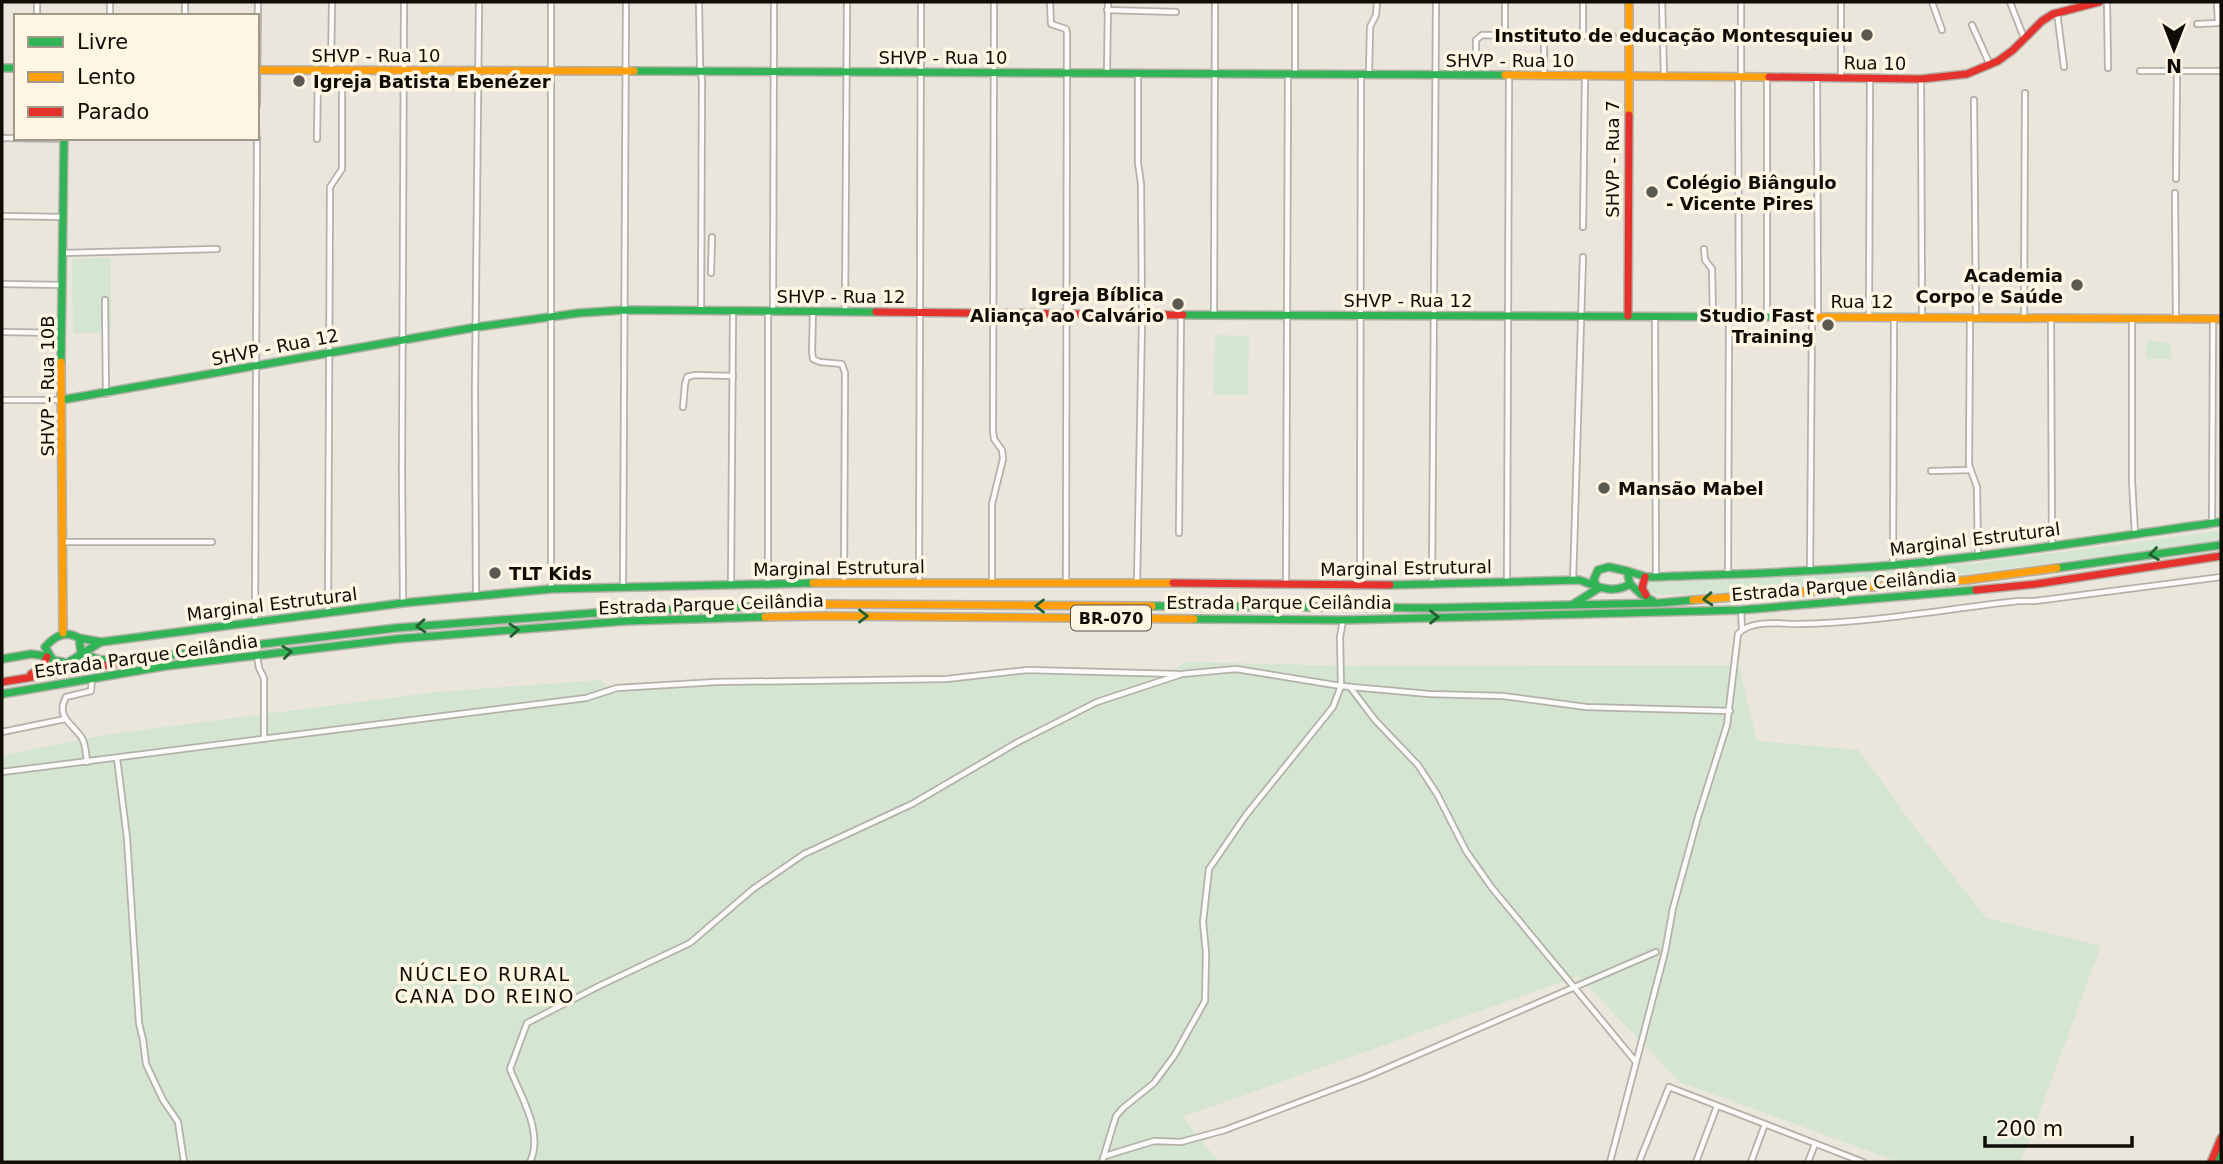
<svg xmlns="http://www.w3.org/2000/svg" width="2223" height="1164" viewBox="0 0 2223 1164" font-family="'DejaVu Sans',sans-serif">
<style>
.green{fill:#d4e5d2}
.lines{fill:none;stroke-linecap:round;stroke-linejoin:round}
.street-casing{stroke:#b4b1a9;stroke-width:8}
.fast-casing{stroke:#b4b1a9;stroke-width:10}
.slow-casing{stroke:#b4b1a9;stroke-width:10}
.jam-casing{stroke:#b4b1a9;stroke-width:10}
.street{stroke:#fcfbfa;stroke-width:4.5}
.fast{stroke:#30b455;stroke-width:7}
.slow{stroke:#ff9f0a;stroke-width:7}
.jam{stroke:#e5322d;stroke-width:7}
.oneway{stroke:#20602e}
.poi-dot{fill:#5c5952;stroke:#fef5e3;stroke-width:2.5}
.labels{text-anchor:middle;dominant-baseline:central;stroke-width:7;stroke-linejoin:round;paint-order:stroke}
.shield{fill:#fef5e3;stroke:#575349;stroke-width:2}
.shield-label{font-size:16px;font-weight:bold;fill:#100d07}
.poi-label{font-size:18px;font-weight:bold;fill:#100d07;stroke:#fef5e3;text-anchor:end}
.street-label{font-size:18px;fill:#100d07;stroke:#fef5e3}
.neighbourhood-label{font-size:19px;letter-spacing:2px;fill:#100d07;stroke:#fef5e3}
</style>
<rect width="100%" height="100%" fill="#eae6dc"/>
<g class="green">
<path d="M 111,258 L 111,333 L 73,333 L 72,259 Z"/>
<path d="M 1215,335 L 1249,336 L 1248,395 L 1214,395 Z"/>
<path d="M 2147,341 L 2171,343 L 2172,359 L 2146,359 Z"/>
<path d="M 2221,531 L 2221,541 L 1972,573 L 1760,592 L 1661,595 L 1651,593 L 1646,586 L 1650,579 L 1812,573 L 1978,563 Z"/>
<path d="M 1186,662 L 1351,666 L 1739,665 L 1757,741 L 1859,750 L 1913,825 L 1986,918 L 2101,946 L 2021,1162 L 1899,1162 L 1680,1082 L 1578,976 L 1182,1117 L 1219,1162 L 2,1162 L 2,755 L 111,734 L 436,692 L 600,680 L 615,692 L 690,686 L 780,683 L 943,683 L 1007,674 L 1164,676 Z"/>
</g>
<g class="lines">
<g class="street-casing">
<g id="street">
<path d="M 699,2 L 700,65 L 702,81 L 701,311"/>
<path d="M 1050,2 L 1051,24 L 1066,29 L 1067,33 L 1066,582"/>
<path d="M 1295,2 L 1295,74"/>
<path d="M 1662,2 L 1664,76"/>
<path d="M 1841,2 L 1841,78"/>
<path d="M 1932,2 L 1942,30"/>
<path d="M 2010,2 L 2024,38"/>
<path d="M 2107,2 L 2108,68"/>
<path d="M 1107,10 L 1176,12"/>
<path d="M 2057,12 L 2064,67"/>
<path d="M 37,16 L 37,2"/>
<path d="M 110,16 L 110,2"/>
<path d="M 185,16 L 185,2"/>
<path d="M 2197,24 L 2218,23 L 2217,2"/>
<path d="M 1972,25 L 1990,65"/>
<path d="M 1505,35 L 1505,2"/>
<path d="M 1544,35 L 1544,75"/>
<path d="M 1583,35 L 1583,2"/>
<path d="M 1476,55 L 1476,40 L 1482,35 L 1613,36"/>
<path d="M 331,70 L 332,2"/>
<path d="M 2140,71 L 2221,71"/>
<path d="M 1107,73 L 1108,2"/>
<path d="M 1369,74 L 1370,27 L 1376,15 L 1377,2"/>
<path d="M 1738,77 L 1739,316"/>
<path d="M 1741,77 L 1741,2"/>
<path d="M 1767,77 L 1767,316"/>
<path d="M 1817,78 L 1818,317"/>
<path d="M 1921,79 L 1922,317"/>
<path d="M 1974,100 L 1976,318"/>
<path d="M 257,105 L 258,2"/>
<path d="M 2,138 L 64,139"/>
<path d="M 317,139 L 318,70"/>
<path d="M 2176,179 L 2177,71"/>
<path d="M 2175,193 L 2176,319"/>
<path d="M 2,216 L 64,217"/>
<path d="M 1583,227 L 1585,75"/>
<path d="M 1704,249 L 1705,260 L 1712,269 L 1713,316"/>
<path d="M 63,253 L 217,249"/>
<path d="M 711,273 L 712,237"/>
<path d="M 2,284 L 62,285"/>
<path d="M 105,300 L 106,394"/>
<path d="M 813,311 L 812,352 L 813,359 L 820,362 L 842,364 L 845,373 L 844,582"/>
<path d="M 773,312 L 774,2"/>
<path d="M 845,312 L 847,2"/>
<path d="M 1214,315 L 1215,2"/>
<path d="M 1655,316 L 1656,577"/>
<path d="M 1869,317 L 1870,78"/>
<path d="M 1970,318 L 1969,465 L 1977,487 L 1978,556"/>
<path d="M 2024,318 L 2025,93"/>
<path d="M 2051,318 L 2052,546"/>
<path d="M 2132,318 L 2132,481 L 2135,534"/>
<path d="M 2,332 L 62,333"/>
<path d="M 2,400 L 61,400"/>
<path d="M 683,407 L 685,384 L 687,377 L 695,375 L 733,376"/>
<path d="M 1931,471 L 1969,470"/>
<path d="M 2212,523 L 2213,319"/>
<path d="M 1179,533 L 1181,315"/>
<path d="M 63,542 L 212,542"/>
<path d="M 1893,565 L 1894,318"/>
<path d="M 1810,571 L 1812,318"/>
<path d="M 1728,574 L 1729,317"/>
<path d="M 1507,581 L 1509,76"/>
<path d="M 1573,581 L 1583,257"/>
<path d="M 919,582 L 921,2"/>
<path d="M 992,582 L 992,504 L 1003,459 L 1002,450 L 994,439 L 993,431 L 994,2"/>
<path d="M 1137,583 L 1142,323 L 1141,184 L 1138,163 L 1138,74"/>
<path d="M 768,584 L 768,312"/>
<path d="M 1432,584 L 1436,2"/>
<path d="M 731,585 L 733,312"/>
<path d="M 1286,585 L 1288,74"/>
<path d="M 1360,586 L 1361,74"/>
<path d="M 623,587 L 626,2"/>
<path d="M 551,589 L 551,2"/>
<path d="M 476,595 L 475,389 L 479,2"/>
<path d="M 403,603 L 402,470 L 404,2"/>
<path d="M 1741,610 L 1742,629"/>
<path d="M 328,612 L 330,187 L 342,169 L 342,70"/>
<path d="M 255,621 L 257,138"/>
<path d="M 257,656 L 259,668 L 264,678 L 264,739"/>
<path d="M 1350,687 L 1375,720 L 1418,765 L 1437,794 L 1466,851 L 1492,888 L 1636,1062"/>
<path d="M 2,732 L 65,719"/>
<path d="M 117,758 L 127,838 L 139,1023 L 143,1040 L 146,1064 L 163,1100 L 178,1122 L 184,1162"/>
<path d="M 87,762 C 86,755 86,745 82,738 C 73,724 55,717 66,697 L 91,691 L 92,679"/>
<path d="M 2,772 L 586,698 L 617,688 L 716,682 L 946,679 L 1028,670 L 1177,674"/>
<path d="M 1105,1156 L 1154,1141 L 1181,1142 L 1225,1130 L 1366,1077 L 1656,952"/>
<path d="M 530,1162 C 544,1133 521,1097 510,1069 L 527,1023 L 601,985 L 690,943 L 753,889 L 804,854 L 912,804 L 1018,742 L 1097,702 L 1182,674 L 1236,669 L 1341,686 L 1429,694 L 1503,696 L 1586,707 L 1730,711"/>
<path d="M 1102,1162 L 1116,1116 L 1123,1108 L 1154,1083 L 1174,1056 L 1205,1001 L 1206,953 L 1203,922 L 1209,869 L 1246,815 L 1333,707 L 1341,686 L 1340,637 L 1343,620"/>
<path d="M 1610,1162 L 1665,952 L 1673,908 L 1698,817 L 1727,725 L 1738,634 C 1751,619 1780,624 1799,624 C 1872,623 1946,609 2018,601 L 2035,601 L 2221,577"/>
<path d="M 1639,1162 L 1669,1087 L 1863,1162"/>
<path d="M 1696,1162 L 1717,1106"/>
<path d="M 1751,1162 L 1765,1124"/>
<path d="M 1808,1162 L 1815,1144"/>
</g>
</g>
<g class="fast-casing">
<g id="fast">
<path d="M 2,68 L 16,68"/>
<path d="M 634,71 L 1505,75"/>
<path d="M 1183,315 L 1793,317"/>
<path d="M 61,362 L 64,138"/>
<path d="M 61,400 L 477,327 L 579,313 L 625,310 L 876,312"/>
<path d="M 2057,568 L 2221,545"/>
<path d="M 1627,571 L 1647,577 L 1656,577 C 1736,574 1815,572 1895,565 C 2004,555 2112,537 2221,522"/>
<path d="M 1630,584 L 1642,595 L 1653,601"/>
<path d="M 1390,585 L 1579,580 C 1597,586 1612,595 1630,584 L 1627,571 L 1609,567 L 1598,570 L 1594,579 L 1596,586"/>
<path d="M 1575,603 L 1599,588"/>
<path d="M 1152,606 L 1428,608 L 1659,603 L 1693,600"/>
<path d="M 1194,619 L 1343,620 L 1741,610 L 1976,590"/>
<path d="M 79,638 L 101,642 L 403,603 L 551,589 L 813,583"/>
<path d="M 81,652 L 79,638 C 65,630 55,636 45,647 L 53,660 L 67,663 L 101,642"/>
<path d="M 81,653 L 100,660 L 110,659"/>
<path d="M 162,656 L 396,628 L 594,613 L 771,606"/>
<path d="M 2,659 L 31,654 L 47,656"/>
<path d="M 2,694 L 166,666 L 396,639 L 626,621 L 765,617"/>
<path d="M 2218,1162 L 2221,1153"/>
</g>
</g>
<g class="slow-casing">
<g id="slow">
<path d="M 257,70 L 634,71"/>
<path d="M 1505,75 L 1769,77"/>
<path d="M 1629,115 L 1629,2"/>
<path d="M 1793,317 L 2221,319"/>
<path d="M 61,362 L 63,633"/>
<path d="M 813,583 L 1173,583"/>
<path d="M 1693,600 L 1967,580 L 2057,568"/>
<path d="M 771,606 L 824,604 L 1152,606"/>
<path d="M 765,617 L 824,616 L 1194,619"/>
</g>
</g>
<g class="jam-casing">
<g id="jam">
<path d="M 1769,77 L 1921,79 L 1967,74 L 1998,61 L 2013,50 L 2042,21 L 2053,14 L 2099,2"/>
<path d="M 876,312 L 1183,315"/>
<path d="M 1628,316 L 1629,115"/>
<path d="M 1645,577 L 1642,588 L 1646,595"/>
<path d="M 1173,583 L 1390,585"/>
<path d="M 1976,590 L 2036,584 L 2221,556"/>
<path d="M 31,674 L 42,668 L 47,657"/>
<path d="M 2,682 L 162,656"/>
<path d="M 2211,1162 L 2221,1138"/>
</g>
</g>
<use href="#street" class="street"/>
<use href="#fast" class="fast"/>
<use href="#slow" class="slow"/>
<use href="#jam" class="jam"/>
</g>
<defs><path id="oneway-chevron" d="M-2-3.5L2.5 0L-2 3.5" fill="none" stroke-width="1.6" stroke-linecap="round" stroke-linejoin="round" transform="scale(1.75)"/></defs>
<g class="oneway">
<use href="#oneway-chevron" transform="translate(2154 554) rotate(172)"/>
<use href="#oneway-chevron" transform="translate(1708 599) rotate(176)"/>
<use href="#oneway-chevron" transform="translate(1040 606) rotate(-180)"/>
<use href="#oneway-chevron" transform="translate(863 616)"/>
<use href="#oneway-chevron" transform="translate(1434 617) rotate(-1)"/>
<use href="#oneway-chevron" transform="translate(421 626) rotate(176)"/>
<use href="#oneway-chevron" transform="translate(514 630) rotate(-4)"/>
<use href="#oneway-chevron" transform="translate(287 652) rotate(-7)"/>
</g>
<g class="poi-dot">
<circle cx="1867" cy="35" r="7"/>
<circle cx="299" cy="81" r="7"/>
<circle cx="1652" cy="192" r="7"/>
<circle cx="2077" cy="285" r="7"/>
<circle cx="1178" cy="304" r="7"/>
<circle cx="1828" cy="325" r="7"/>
<circle cx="1604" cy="488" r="7"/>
<circle cx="495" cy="573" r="7"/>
</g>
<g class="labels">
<rect class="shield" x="1071" y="605.5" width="80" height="25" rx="5"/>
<g class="shield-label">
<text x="1111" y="618">BR-070</text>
</g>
<g class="poi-label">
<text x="1853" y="35">Instituto de educação Montesquieu</text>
<text x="313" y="81" text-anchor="start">Igreja Batista Ebenézer</text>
<text x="1666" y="182" text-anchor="start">Colégio Biângulo<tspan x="1666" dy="21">- Vicente Pires</tspan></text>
<text x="2063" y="275">Academia<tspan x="2063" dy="21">Corpo e Saúde</tspan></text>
<text x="1164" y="294">Igreja Bíblica<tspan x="1164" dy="21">Aliança ao Calvário</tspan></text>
<text x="1814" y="315">Studio Fast<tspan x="1814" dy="21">Training</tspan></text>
<text x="1618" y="488" text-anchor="start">Mansão Mabel</text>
<text x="509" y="573" text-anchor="start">TLT Kids</text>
</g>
<g class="street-label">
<text x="376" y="55">SHVP - Rua 10</text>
<text x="943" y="57">SHVP - Rua 10</text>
<text x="1510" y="60">SHVP - Rua 10</text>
<text transform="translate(1875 63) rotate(1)">Rua 10</text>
<text transform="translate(1612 159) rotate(-90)">SHVP - Rua 7</text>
<text x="841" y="296">SHVP - Rua 12</text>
<text x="1408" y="300">SHVP - Rua 12</text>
<text x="1862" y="301">Rua 12</text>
<text transform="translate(275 347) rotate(-11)">SHVP - Rua 12</text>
<text transform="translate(47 386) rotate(-90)">SHVP - Rua 10B</text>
<text transform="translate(1975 539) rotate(-7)">Marginal Estrutural</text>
<text transform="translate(839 568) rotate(-1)">Marginal Estrutural</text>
<text transform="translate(1406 568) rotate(-1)">Marginal Estrutural</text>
<text transform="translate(1844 585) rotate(-5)">Estrada Parque Ceilândia</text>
<text x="1279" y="602">Estrada Parque Ceilândia</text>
<text transform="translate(272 604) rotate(-7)">Marginal Estrutural</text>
<text transform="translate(711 604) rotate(-2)">Estrada Parque Ceilândia</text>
<text transform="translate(146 656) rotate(-8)">Estrada Parque Ceilândia</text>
</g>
<g class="neighbourhood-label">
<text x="485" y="974">NÚCLEO RURAL<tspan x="485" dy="22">CANA DO REINO</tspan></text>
</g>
</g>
<rect width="2223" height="1164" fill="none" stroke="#100d07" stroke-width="7"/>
<rect x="14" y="14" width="245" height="126" fill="#fef5e3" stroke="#9f988b" stroke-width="2"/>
<rect x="28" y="37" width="35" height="10" fill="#30b455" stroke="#9f988b" stroke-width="2"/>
<text x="77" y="49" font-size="21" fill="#100d07">Livre</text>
<rect x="28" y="72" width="35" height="10" fill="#ff9f0a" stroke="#9f988b" stroke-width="2"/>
<text x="77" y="84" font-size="21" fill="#100d07">Lento</text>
<rect x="28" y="107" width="35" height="10" fill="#e5322d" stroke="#9f988b" stroke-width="2"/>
<text x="77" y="119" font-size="21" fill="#100d07">Parado</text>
<g transform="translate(2174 49) rotate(180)" stroke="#fef5e3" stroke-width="5" paint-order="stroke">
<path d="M0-5L12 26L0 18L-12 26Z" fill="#100d07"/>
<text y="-10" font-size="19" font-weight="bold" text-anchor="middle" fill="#100d07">N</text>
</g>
<path d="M1985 1136v10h147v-10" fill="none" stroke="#100d07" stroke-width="3.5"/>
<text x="1996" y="1136" font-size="21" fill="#100d07" stroke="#fef5e3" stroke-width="5" paint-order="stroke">200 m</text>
</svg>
